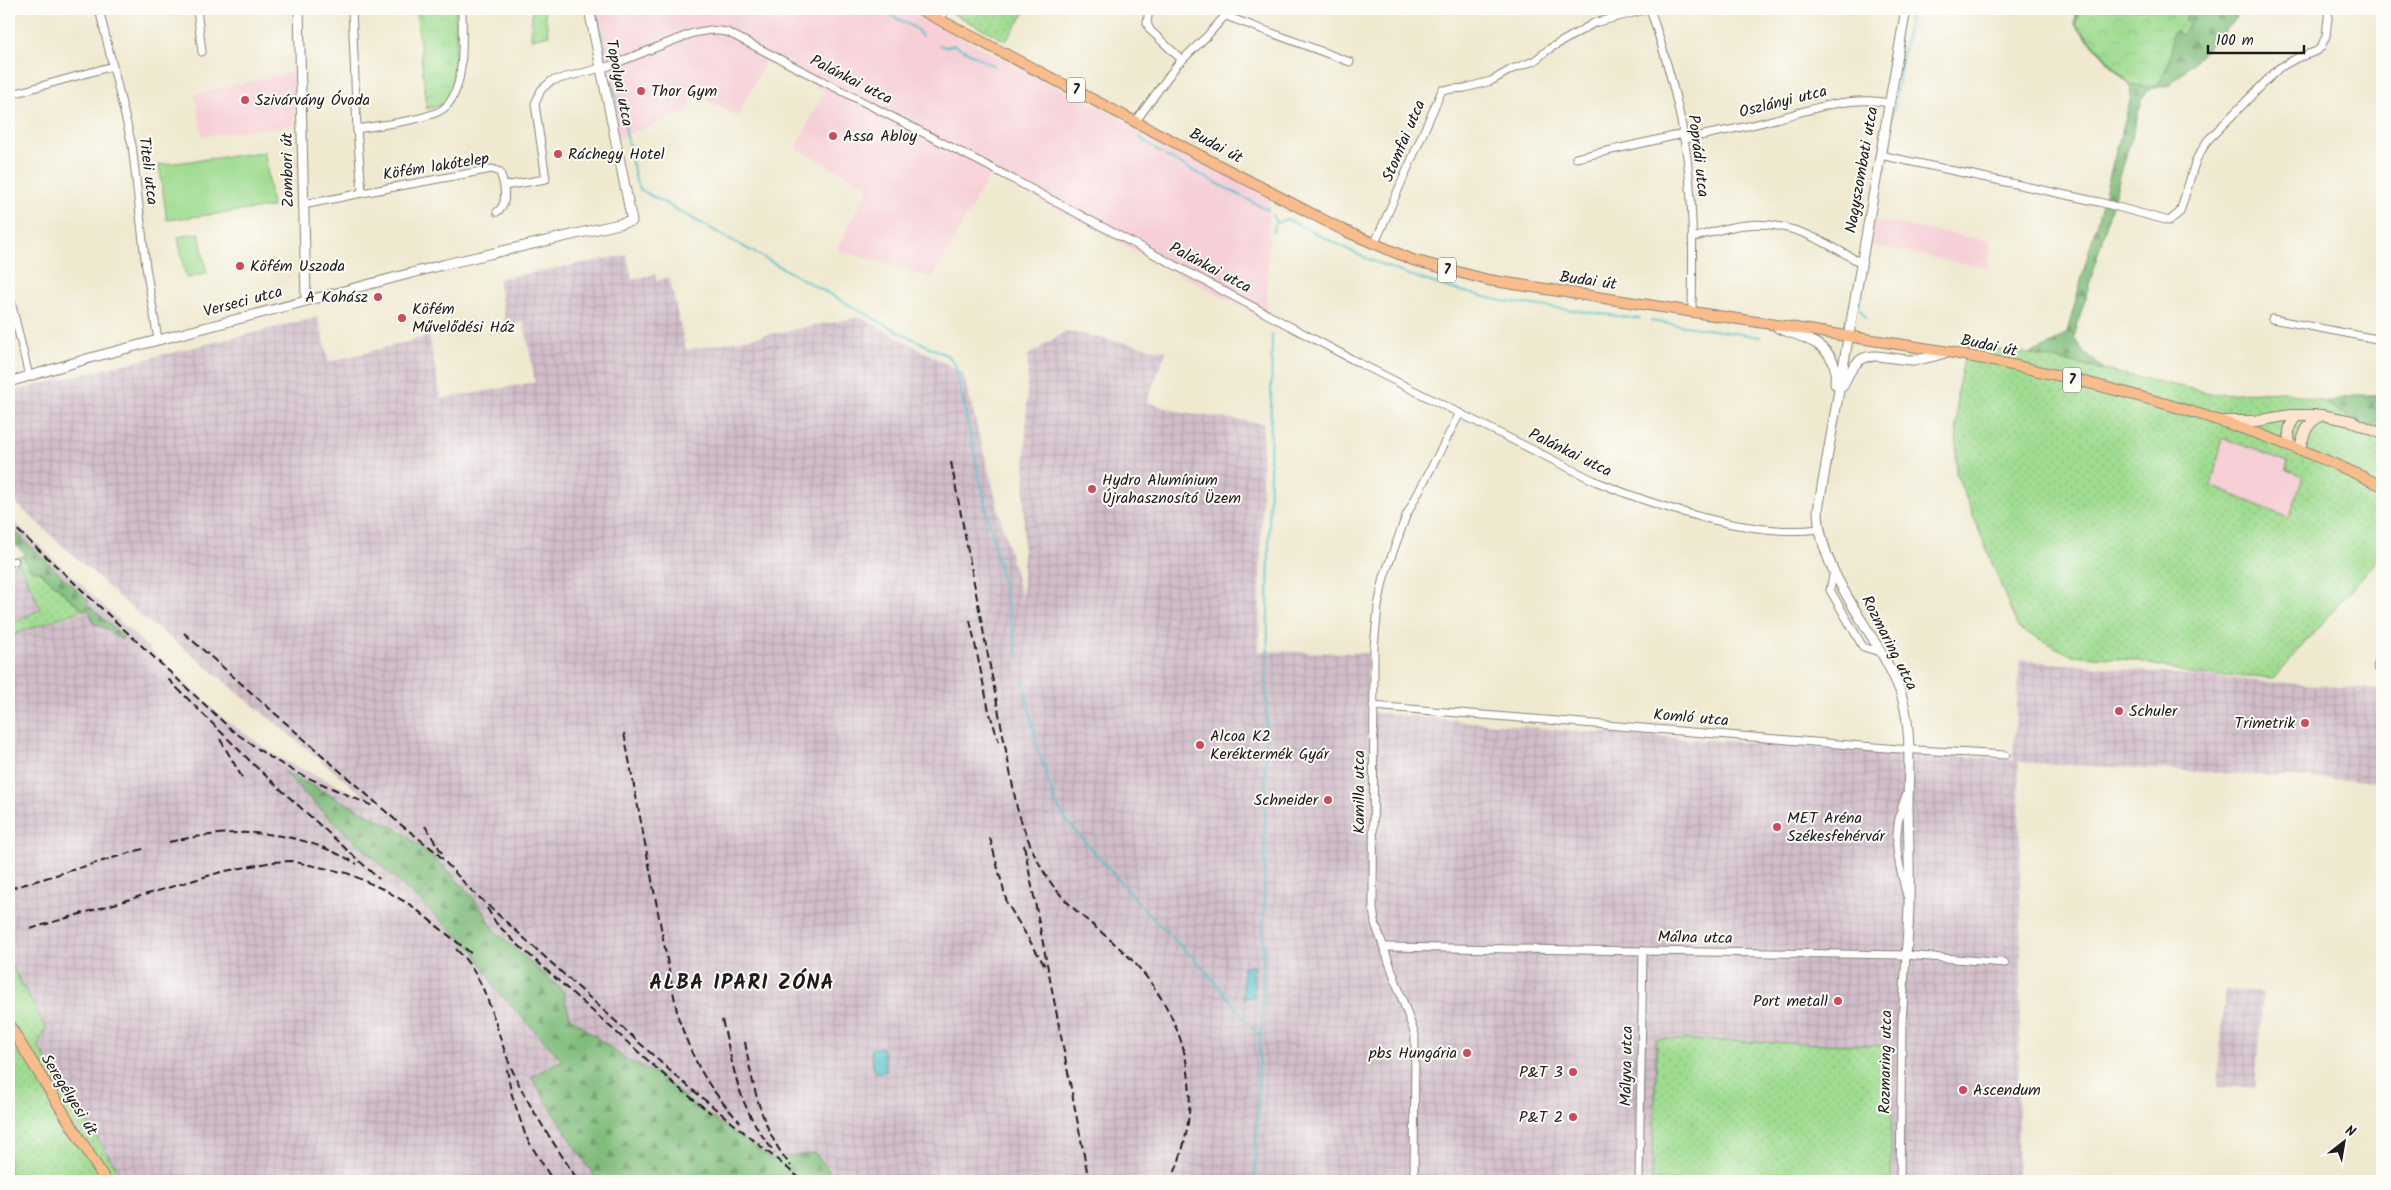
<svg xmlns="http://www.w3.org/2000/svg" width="2391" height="1190" viewBox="0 0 2391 1190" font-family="Kalam,sans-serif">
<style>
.built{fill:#f6cfd7}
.industrial{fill:url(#industrial-grid)}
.railway{fill:#d1bdc9}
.grass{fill:url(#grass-dots);stroke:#5e7c56;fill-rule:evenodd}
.forest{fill:url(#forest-firs);stroke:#4e6c4b}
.park{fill:url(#park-crowns);stroke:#5e7c56}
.pitch{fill:#9fdc90;stroke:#5e7c56}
.water{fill:url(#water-ripples);stroke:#3a7074}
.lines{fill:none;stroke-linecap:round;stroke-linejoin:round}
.stream{stroke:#57c5cb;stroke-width:2}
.minor-casing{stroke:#868276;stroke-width:9}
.tertiary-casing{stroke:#868276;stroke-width:11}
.secondary-casing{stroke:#868276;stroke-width:12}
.primary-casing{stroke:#868276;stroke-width:12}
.minor{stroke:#fff;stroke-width:7}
.tertiary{stroke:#fff;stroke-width:9}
.secondary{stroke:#fde4d0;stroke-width:10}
.primary{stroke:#f9bc8a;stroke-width:10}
.rail{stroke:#1c1c1c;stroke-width:2;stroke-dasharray:8 4;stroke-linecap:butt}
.poi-dot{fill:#d1495b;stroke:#fdfcf7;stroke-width:2}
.labels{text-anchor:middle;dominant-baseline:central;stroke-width:4;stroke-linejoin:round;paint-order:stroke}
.shield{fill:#fdfcf7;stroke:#605f5e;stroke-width:1}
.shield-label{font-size:15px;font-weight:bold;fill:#1c1c1c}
.street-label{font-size:16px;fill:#1c1c1c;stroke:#fdfcf7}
.poi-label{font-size:16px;fill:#1c1c1c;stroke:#fdfcf7;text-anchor:start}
.district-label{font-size:21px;font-weight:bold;letter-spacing:1px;fill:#1c1c1c;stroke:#fdfcf7}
</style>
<defs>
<pattern id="industrial-grid" width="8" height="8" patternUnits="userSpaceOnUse" patternTransform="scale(1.25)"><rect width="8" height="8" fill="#d1bdc9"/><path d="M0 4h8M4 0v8" fill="none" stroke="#b3a2ac"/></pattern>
<pattern id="grass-dots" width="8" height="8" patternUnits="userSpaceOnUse" patternTransform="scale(1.25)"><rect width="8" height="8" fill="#9fdc90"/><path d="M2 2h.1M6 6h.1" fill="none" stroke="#88bc7c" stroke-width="1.8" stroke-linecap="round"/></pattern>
<pattern id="forest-firs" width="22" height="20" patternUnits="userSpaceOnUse" patternTransform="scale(1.25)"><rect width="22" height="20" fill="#7fbc7a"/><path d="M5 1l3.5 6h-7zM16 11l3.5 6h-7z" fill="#679863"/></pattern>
<pattern id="park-crowns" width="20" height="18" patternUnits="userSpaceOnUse" patternTransform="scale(1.25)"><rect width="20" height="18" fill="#9fdc90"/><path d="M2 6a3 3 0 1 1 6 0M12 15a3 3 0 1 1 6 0" fill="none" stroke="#88bc7c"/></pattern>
<pattern id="water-ripples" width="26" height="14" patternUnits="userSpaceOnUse" patternTransform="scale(1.25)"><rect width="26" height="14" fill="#57c5cb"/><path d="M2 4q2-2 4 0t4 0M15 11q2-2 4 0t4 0" fill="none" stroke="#4ba9ae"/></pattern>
</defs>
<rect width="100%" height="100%" fill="#fdfcf7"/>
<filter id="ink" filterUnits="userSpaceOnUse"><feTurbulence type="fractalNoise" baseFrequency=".02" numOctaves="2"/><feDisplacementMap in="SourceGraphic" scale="10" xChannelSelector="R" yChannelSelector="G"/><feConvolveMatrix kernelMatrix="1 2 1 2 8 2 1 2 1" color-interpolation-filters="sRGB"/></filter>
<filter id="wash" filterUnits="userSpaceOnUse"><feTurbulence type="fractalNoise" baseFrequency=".0096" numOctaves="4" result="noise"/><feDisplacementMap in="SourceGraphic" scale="20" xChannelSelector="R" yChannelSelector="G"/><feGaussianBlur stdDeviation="1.12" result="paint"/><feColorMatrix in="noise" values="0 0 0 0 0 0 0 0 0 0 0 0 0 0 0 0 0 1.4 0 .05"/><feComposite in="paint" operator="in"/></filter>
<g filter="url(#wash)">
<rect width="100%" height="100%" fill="#efe9cf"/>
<g class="built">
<path d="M 597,9 L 906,9 L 1270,196 L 1266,320 L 990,174 L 932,278 L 837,250 L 868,187 L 796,148 L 824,91 L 767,58 L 738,116 L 695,94 L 687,113 L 612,140 Z"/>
<path d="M 293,72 L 294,125 L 202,136 L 195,94 Z"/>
<path d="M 1872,220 L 1992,241 L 1987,268 L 1867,245 Z"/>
<path d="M 2223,438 L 2288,462 L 2303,476 L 2289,518 L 2211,486 Z"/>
</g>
<g class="industrial">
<path d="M 627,255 L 632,280 L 655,274 L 656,281 L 669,277 L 686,350 L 861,317 L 963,373 L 1022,599 L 1028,355 L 1066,331 L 1166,351 L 1147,402 L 1183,413 L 1263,423 L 1259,651 L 1368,653 L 1367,712 L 1571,731 L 2013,760 L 2020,660 L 2219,678 L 2382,690 L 2382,782 L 2019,762 L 2021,958 L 2017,1181 L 1891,1181 L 1892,1046 L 1657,1040 L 1652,1181 L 837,1181 L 815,1153 L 772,1159 L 695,1106 L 657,1074 L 625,1059 L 570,1017 L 563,991 L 496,932 L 478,904 L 448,870 L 401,831 L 323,811 L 475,952 L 496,989 L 562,1060 L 531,1077 L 597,1181 L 125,1181 L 38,1046 L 46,1028 L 9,961 L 9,636 L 89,610 L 93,623 L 105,628 L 123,642 L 179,696 L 192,711 L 221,753 L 255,770 L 272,785 L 227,736 L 231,733 L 273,774 L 278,769 L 259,753 L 293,774 L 359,802 L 364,806 L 369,800 L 181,646 L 138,614 L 9,497 L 9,392 L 318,317 L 329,362 L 429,336 L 441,399 L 535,382 L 524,322 L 506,326 L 498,279 Z"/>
<path d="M 19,563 L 41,609 L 9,625 L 9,568 Z"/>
<path d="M 2225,990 L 2263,993 L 2255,1088 L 2217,1086 Z"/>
</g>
<path class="railway" d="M 9,517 L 225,720 L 281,759 L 369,800 L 364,806 L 359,802 L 293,774 L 263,756 L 278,769 L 274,774 L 231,733 L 228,737 L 275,782 L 272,785 L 255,770 L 236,777 L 192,711 L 121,640 L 124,637 L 86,604 L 89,600 L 9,526 Z"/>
<g class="grass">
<path d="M 953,9 L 1027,9 L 1006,41 L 952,13 Z"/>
<path d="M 1967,346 L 2030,354 L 2215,394 L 2283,391 L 2324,402 L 2382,437 L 2382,555 L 2274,678 L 2198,675 L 2134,660 L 2071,655 L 2018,628 L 1956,473 L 1957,392 ZM 2223,438 L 2288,462 L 2286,469 L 2303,477 L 2289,518 L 2211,486 Z"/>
<path d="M 22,556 L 31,569 L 39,571 L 83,610 L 9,636 L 9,625 L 41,609 L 19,563 L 9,568 L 9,561 Z"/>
<path d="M 9,961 L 46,1028 L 38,1046 L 125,1181 L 90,1181 L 82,1170 L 67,1181 L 9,1181 Z"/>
<path d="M 1657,1039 L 1892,1046 L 1891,1181 L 1652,1181 Z"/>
</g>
<g class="forest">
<path d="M 2076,9 L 2240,9 L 2233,23 L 2170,85 L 2149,89 L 2143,97 L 2074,337 L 2084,352 L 2105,370 L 2030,354 L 2051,344 L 2067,332 L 2131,97 L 2130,86 L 2075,25 Z"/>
<path d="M 2359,395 L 2382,395 L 2382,437 L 2324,402 Z"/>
<path d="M 9,526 L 89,601 L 87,604 L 124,637 L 121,640 L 105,628 L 93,623 L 89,610 L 83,610 L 39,571 L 31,570 L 22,556 L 26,555 L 9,539 Z"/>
<path d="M 283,771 L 401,831 L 448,870 L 478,904 L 496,932 L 563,991 L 570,1017 L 625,1059 L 657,1074 L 695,1106 L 772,1159 L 815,1153 L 837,1181 L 597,1181 L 531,1077 L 562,1060 L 496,989 L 475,952 L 322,811 Z"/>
</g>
<g class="park">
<path d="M 416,9 L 456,9 C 455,30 459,77 450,95 C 446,105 437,106 427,109 Z"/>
<path d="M 544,9 L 549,35 L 531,39 L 532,11 Z"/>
<path d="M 2078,9 L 2189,9 L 2185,21 L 2189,24 L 2182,35 L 2176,30 L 2172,33 C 2173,52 2167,68 2159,84 L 2148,87 L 2130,84 L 2077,25 Z"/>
</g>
<g class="pitch">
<path d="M 265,152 L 272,207 L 167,220 L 159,165 Z"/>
<path d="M 199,233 L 207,274 L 186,278 L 178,237 Z"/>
</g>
<g class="water">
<path d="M 1253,966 L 1254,997 L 1243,998 L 1243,967 Z"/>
<path d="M 882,1047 L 887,1071 L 875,1073 L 870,1049 Z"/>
</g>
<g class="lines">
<g class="stream">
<path d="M 596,9 L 605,54"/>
<path d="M 879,9 L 915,28 L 922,36"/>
<path d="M 939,45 L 945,47 L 954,45 L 994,66"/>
<path d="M 611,81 L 622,112 L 636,181 L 641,190 L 893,329 L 948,356 L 955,364 L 1019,659"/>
<path d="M 1139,136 L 1144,141 L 1161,153"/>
<path d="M 1892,148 L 1888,140 L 1911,9"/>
<path d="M 1165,156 L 1268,210"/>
<path d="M 1272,215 L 1276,223"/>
<path d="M 1874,218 L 1882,172 L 1888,166"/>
<path d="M 1273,232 L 1276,223 L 1287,219 L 1361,256 L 1403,273 L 1449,288 L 1502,301 L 1640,319"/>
<path d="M 1865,318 L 1859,306 L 1868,246"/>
<path d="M 1651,321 L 1761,337"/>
<path d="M 1866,363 L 1872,360"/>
<path d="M 1023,678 L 1037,746 L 1055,802 L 1066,820 L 1143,908 L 1205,970 L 1260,1037 L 1255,1181"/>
<path d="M 1260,1037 L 1262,1026 L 1272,335"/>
</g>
</g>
</g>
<g filter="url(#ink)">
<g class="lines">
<g class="minor-casing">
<g id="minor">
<path d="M 99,9 L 132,145 L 146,267 L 158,340"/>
<path d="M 197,9 L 202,52"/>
<path d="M 352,9 L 357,129"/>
<path d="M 462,9 C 462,36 467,91 443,109 C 428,120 378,125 357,129 L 362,193 L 492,169 L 500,172 L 504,186 L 546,179 L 535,104 L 541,90 L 551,81 L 609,66 L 693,33 L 710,30 L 727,32 L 986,165 L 1361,364 L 1595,481 C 1656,507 1754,538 1819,529"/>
<path d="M 1149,9 L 1147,23 L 1150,30 L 1182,60"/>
<path d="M 1650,9 C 1664,51 1677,94 1684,138 C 1694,195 1693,254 1692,311"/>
<path d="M 1226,16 L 1350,62"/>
<path d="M 939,18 L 947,9"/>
<path d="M 9,95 L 113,66"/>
<path d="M 1136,121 L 1176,66 L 1207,36 L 1231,9"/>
<path d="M 1684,139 C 1713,133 1743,128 1772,120 C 1811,110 1848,95 1889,103"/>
<path d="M 1880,155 L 2099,202 L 2169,221 L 2180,212 L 2196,160 L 2207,141 L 2279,68 L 2297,58 L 2317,51 L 2321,47 L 2326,36 L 2329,9"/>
<path d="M 1576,158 L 1683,134"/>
<path d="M 303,205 L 362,193"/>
<path d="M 497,212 C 506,205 505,197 504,186"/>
<path d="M 1693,238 C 1710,233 1728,226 1746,225 C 1789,220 1825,242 1861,263"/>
<path d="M 1374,245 L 1442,90 L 1465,88 L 1491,81 L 1512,69 L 1534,61 L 1549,49 L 1594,23 L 1649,9"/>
<path d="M 9,293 L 29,376"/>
<path d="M 2272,319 L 2382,340"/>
<path d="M 9,563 L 15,561"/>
<path d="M 1834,571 L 1830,590 L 1863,647 L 1880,652"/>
<path d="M 2382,653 L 2377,667 L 2382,672"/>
<path d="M 1373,706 L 1899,749 L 2006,755"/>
<path d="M 1906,795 C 1891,834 1896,856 1907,896"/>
<path d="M 1384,947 L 1906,955 L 2005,963"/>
<path d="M 1414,1181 L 1415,1035 L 1375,923 L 1373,908 L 1374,647 L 1378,606 L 1384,577 L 1406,516 L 1460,413"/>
<path d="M 1639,1181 L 1643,951"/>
<path d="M 1900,1181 L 1902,1023 L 1906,955"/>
</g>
</g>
<g class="tertiary-casing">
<g id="tertiary">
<path d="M 299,9 L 306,300"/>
<path d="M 1778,328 C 1799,336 1830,343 1835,368 C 1836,373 1835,379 1835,384"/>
<path d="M 9,382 L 90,358 L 446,264 L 632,221 L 589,9"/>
<path d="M 1843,386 C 1861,342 1876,359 1913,360 C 1924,360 1937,355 1948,352"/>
<path d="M 1906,955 C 1911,906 1909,856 1908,808 C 1908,770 1913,727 1900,691 C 1877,631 1819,576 1818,510 L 1906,9"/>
</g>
</g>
<g class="secondary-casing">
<g id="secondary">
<path d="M 2225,421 L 2256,421 L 2291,415 L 2322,415 L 2352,421 L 2382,434"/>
<path d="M 2290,444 C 2288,432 2288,424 2298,415"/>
<path d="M 2300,448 C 2304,434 2307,422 2322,415"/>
</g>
</g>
<g class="primary-casing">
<g id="primary">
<path d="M 919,9 L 1345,231 L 1413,260 L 1488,280 L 1949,352 C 2093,380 2251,421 2382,486"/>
<path d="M 9,1025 L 106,1181"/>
</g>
</g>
<use href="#minor" class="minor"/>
<use href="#tertiary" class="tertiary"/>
<use href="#secondary" class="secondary"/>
<use href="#primary" class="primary"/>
<g class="rail">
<path d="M 951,462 L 1017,808 C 1026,836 1036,863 1054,887 C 1075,914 1105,933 1129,957 C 1190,1020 1207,1100 1171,1181"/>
<path d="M 9,522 L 233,731 L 268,756 L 297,773 L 375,807"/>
<path d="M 970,620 L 989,711 L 999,742"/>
<path d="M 184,633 L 400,824 L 436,852 L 470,889 L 677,1077 L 803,1181"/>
<path d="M 168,679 L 254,765 L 379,879"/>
<path d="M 624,733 L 678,1017 C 694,1063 707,1087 740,1122"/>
<path d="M 220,739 L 243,779"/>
<path d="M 425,826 L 442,853"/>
<path d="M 990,838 L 1007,903 L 1045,966"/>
<path d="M 169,842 C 237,827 295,828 357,864"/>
<path d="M 1024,845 L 1089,1181"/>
<path d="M 9,889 L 146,848"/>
<path d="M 487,908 L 496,923 L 515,942 L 680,1089 L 711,1113"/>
<path d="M 30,929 L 221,872 L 272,862 L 291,861 L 347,873 L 385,890 L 412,906 L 472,954"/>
<path d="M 456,949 C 492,984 494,1033 515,1076 C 532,1113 557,1147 578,1181"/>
<path d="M 722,1020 C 736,1075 737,1106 775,1153"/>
<path d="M 745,1042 C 753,1087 761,1129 791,1166"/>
<path d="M 507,1069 L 511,1092 L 526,1137 L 553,1181"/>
</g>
</g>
</g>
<g class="poi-dot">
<circle cx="641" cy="91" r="5"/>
<circle cx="245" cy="100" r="5"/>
<circle cx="833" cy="136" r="5"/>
<circle cx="558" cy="154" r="5"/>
<circle cx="240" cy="266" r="5"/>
<circle cx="378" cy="297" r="5"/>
<circle cx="402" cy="318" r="5"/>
<circle cx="1092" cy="489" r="5"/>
<circle cx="2119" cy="711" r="5"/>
<circle cx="2305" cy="723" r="5"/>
<circle cx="1200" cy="745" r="5"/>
<circle cx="1328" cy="800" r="5"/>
<circle cx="1777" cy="827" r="5"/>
<circle cx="1838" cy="1001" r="5"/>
<circle cx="1467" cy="1053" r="5"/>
<circle cx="1573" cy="1072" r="5"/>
<circle cx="1963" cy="1090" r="5"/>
<circle cx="1573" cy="1117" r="5"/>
</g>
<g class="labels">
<g class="shield">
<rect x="1067" y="77.5" width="18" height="25" rx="4"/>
<rect x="1438" y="257.5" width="18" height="25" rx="4"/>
<rect x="2063" y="367.5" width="18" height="25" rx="4"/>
</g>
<g class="shield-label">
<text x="1076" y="90">7</text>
<text x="1447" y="270">7</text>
<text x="2072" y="380">7</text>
</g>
<g class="street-label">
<text transform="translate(851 80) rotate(27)">Palánkai utca</text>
<text transform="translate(619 83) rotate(79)">Topolyai utca</text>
<text transform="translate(1783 102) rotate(-14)">Oszlányi utca</text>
<text transform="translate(1404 141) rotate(-67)">Stomfai utca</text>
<text transform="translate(1216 146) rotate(28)">Budai út</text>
<text transform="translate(1698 156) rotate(83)">Poprádi utca</text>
<text transform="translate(436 167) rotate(-9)">Köfém lakótelep</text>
<text transform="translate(288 170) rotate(-91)">Zombori út</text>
<text transform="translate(1862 170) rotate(-80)">Nagyszombati utca</text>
<text transform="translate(148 171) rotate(83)">Titeli utca</text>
<text transform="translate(1210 268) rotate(28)">Palánkai utca</text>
<text transform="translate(1588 281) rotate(8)">Budai út</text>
<text transform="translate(243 302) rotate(-15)">Verseci utca</text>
<text transform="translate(1989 346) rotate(12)">Budai út</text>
<text transform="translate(1570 453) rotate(26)">Palánkai utca</text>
<text transform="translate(1889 643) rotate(63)">Rozmaring utca</text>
<text transform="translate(1691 718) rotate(5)">Komló utca</text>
<text transform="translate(1359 792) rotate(-90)">Kamilla utca</text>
<text transform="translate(1695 938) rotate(1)">Málna utca</text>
<text transform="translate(1886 1062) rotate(-89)">Rozmaring utca</text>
<text transform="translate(1627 1066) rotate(-89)">Mályva utca</text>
<text transform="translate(69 1095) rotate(58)">Seregélyesi út</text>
</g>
<g class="poi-label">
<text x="651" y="91">Thor Gym</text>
<text x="255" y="100">Szivárvány Óvoda</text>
<text x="843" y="136">Assa Abloy</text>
<text x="568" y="154">Ráchegy Hotel</text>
<text x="250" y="266">Köfém Uszoda</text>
<text x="368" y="297" text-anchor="end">A Kohász</text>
<text x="412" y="309">Köfém<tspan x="412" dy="18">Művelődési Ház</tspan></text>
<text x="1102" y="480">Hydro Alumínium<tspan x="1102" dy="18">Újrahasznosító Üzem</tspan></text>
<text x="2129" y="711">Schuler</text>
<text x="2295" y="723" text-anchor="end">Trimetrik</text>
<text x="1210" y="736">Alcoa K2<tspan x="1210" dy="18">Keréktermék Gyár</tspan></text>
<text x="1318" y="800" text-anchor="end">Schneider</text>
<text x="1787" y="818">MET Aréna<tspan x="1787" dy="18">Székesfehérvár</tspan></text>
<text x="1828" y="1001" text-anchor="end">Port metall</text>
<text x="1457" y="1053" text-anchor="end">pbs Hungária</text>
<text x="1563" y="1072" text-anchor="end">P&amp;T 3</text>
<text x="1973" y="1090">Ascendum</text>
<text x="1563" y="1117" text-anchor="end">P&amp;T 2</text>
</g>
<g class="district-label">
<text x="742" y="983">ALBA IPARI ZÓNA</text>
</g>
</g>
<rect width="2391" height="1190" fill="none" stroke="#fdfcf7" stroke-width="30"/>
<g transform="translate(2344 1142) rotate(31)" stroke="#fdfcf7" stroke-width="4" paint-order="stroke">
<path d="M0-4L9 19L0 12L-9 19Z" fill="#1c1c1c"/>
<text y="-8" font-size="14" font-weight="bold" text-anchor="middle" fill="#1c1c1c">N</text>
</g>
<path d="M2208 45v8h96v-8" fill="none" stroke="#1c1c1c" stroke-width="2.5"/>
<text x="2216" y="45" font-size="15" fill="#1c1c1c" stroke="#fdfcf7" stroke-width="4" paint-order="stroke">100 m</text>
</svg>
